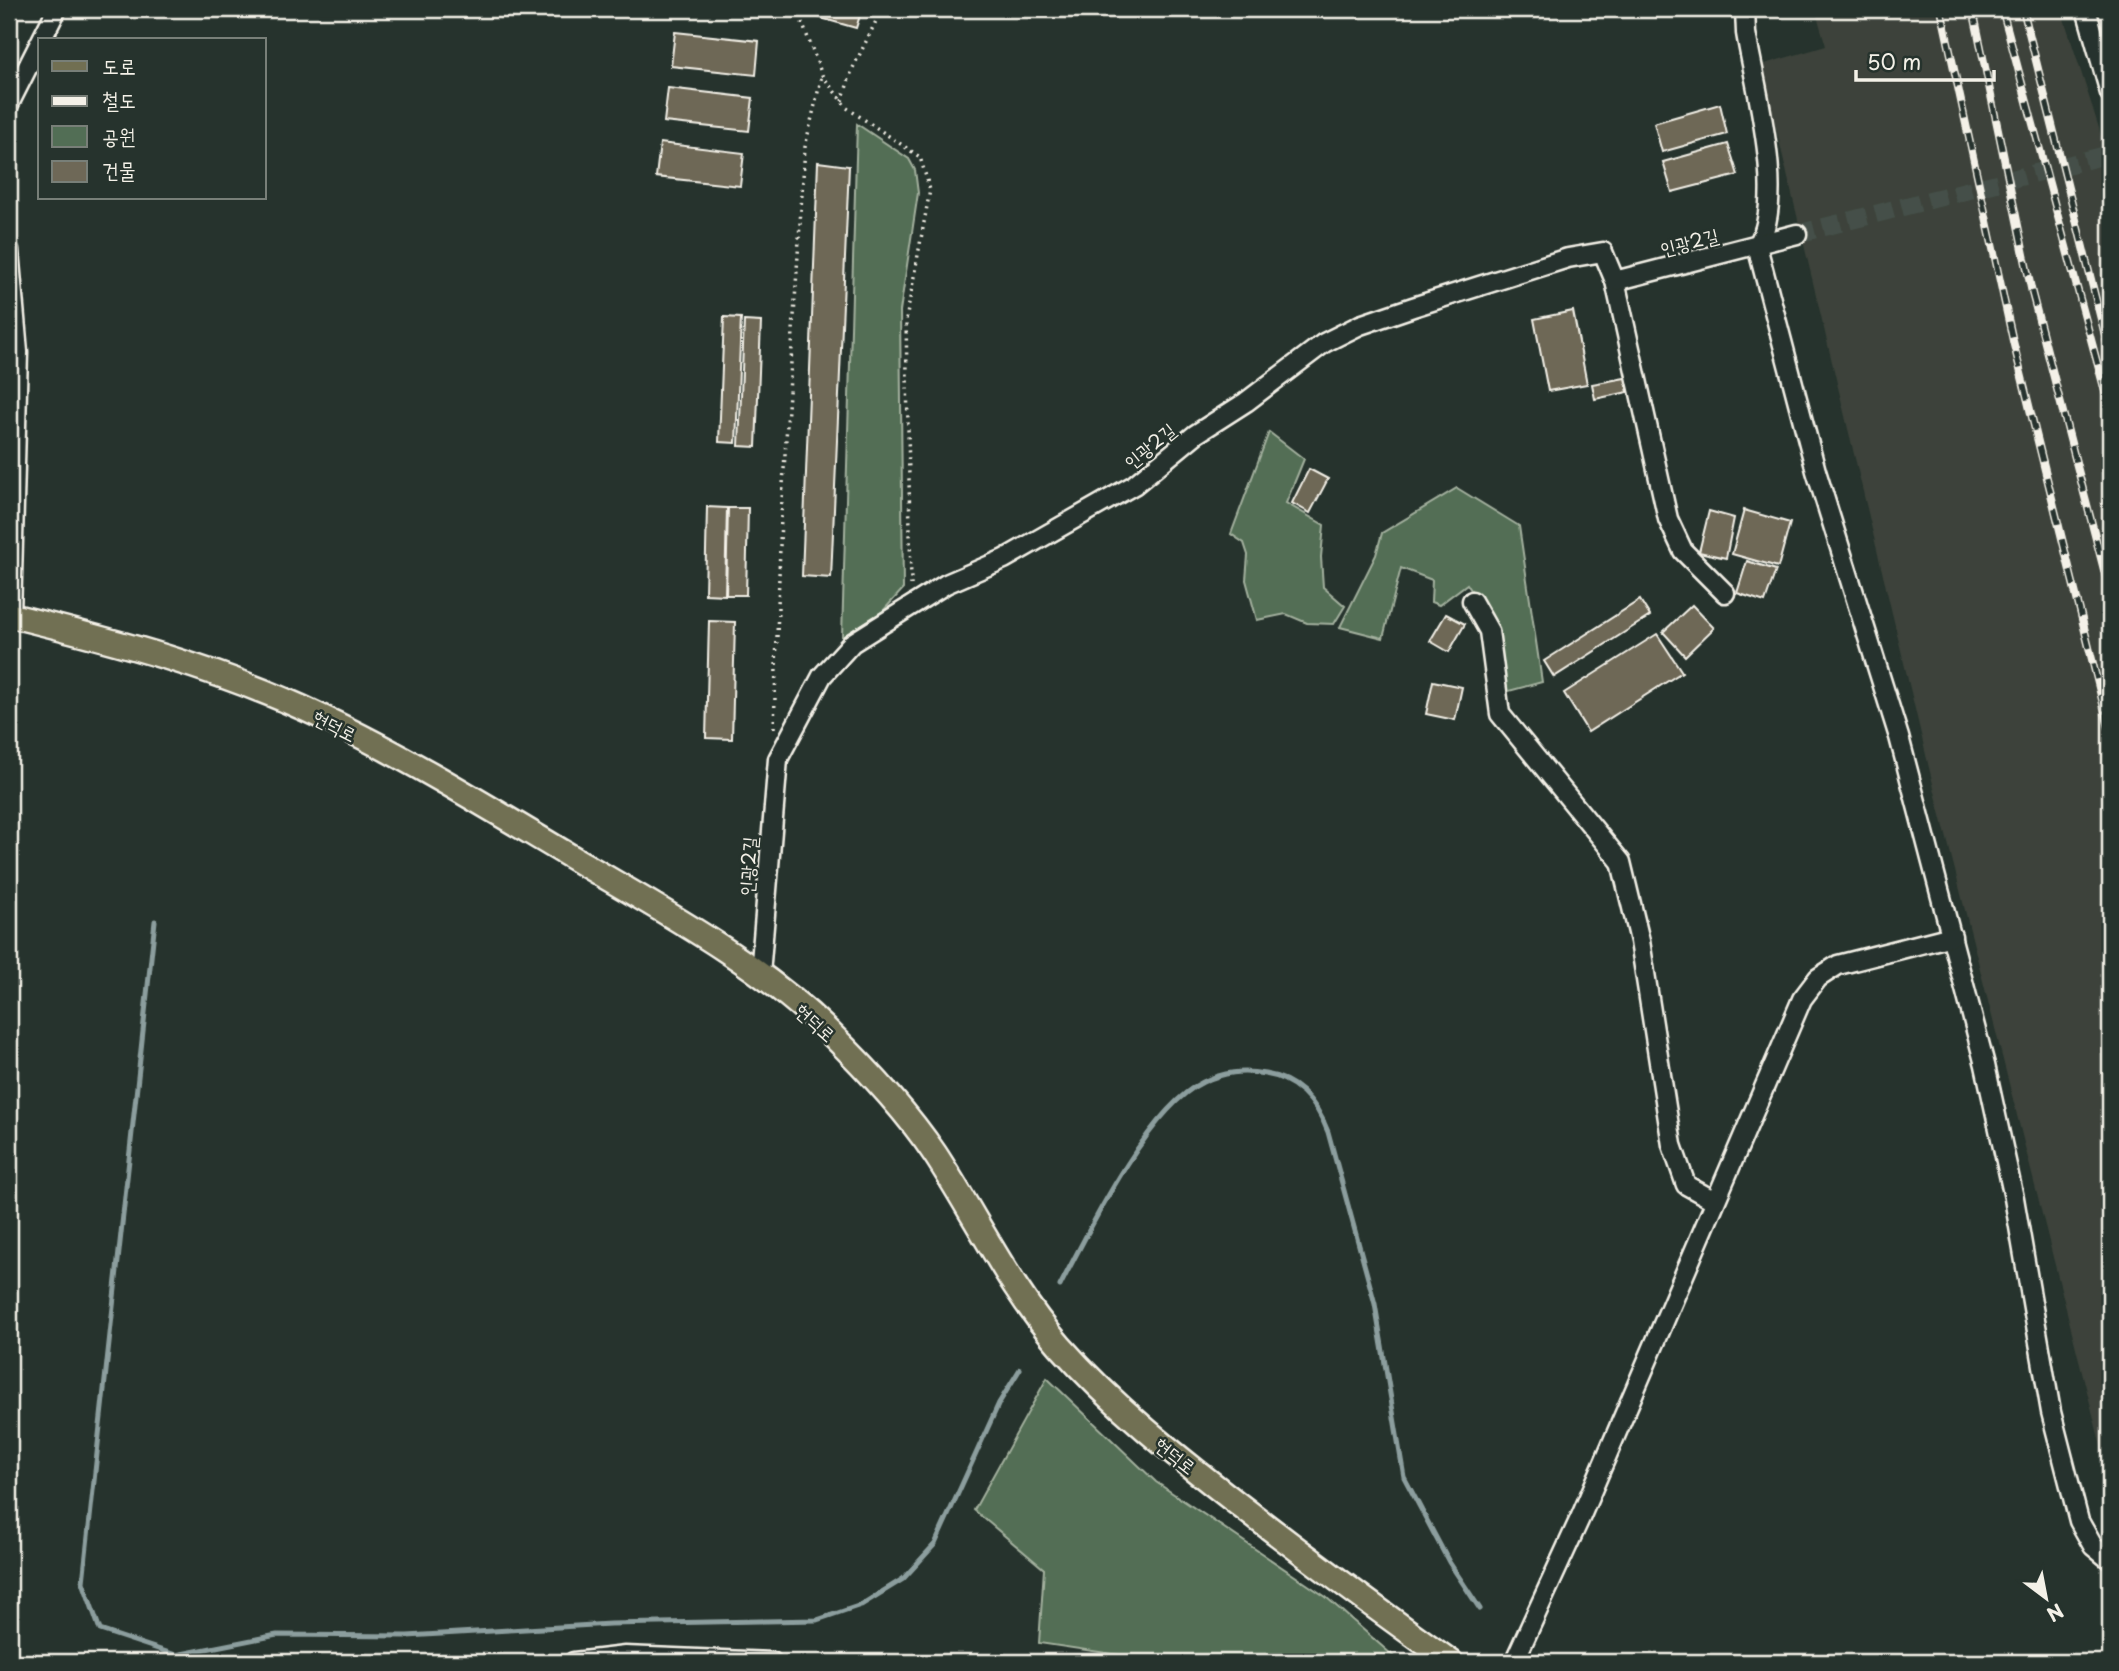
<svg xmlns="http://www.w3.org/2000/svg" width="2119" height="1671" viewBox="0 0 2119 1671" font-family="'Playpen Sans','Poor Story',sans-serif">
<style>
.built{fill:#3c433a}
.green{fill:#526e55;stroke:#a3b09e;stroke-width:2}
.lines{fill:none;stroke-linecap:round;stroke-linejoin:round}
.stream{stroke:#8c9e9e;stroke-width:5}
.building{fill:#6e6857;stroke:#f4f1e8;stroke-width:2}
.minor-tunnel{stroke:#455049;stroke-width:18;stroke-dasharray:18 9;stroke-linecap:butt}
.minor-casing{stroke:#f4f1e8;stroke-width:23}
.major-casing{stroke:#f4f1e8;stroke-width:28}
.path{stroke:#f4f1e8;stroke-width:3.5;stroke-dasharray:2 5;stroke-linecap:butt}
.minor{stroke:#26332d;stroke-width:18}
.major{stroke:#716f52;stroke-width:23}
.rail-casing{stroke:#f4f1e8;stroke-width:8}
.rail{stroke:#26332d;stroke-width:5;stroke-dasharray:16;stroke-linecap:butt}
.labels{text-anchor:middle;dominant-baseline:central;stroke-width:5;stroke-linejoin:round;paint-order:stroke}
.street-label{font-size:19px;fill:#f4f1e8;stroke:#26332d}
</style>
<rect width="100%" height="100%" fill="#26332d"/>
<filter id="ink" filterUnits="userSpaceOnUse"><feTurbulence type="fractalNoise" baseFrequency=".0143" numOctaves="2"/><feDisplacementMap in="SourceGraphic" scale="14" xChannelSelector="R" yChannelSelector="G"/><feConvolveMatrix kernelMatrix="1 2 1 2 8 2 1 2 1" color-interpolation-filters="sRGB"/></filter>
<g filter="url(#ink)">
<path class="built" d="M 1815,9 L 2061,9 L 2099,128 L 2110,176 L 2110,1482 L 1931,776 L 1761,65 L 1826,46 Z"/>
<g class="green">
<path d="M 857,124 L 909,159 L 915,170 L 918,193 L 900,311 L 903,589 L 883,611 L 842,637 Z"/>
<path d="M 1269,432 L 1304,459 L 1286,503 L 1324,525 L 1321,557 L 1323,587 L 1345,606 L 1334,624 L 1307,623 L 1286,614 L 1257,620 L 1246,580 L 1248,555 L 1244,543 L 1231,534 Z"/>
<path d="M 1457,488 L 1519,526 L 1542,682 L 1505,692 L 1493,624 L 1467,584 L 1439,605 L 1431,602 L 1432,580 L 1401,568 L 1383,638 L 1340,627 L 1376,555 L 1382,533 Z"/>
<path d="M 1047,1378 L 1156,1482 L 1326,1597 L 1400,1662 L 1166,1662 L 1039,1643 L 1044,1569 L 974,1510 Z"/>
</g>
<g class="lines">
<g class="stream">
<path d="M 155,921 L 83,1582 L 100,1630 L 176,1655 L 277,1635 L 407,1636 L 610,1624 L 817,1620 L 861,1605 L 903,1579 L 935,1544 L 999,1403 L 1020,1369"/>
<path d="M 1060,1286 C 1088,1232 1148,1108 1203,1082 C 1224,1072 1242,1070 1265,1074 C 1298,1079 1317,1103 1328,1132 L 1375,1304 L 1404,1477 L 1449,1562 L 1480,1609"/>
</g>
</g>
<g class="building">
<path d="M 809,9 L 862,9 L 856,28 L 807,14 Z"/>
<path d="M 675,32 L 759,41 L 756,75 L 671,66 Z"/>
<path d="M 668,88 L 753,98 L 749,131 L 664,122 Z"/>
<path d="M 1720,104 L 1727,134 L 1662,152 L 1654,123 Z"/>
<path d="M 660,143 L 744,153 L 740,186 L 656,177 Z"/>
<path d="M 1728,144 L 1738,175 L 1672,192 L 1663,162 Z"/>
<path d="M 818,162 L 849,166 L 831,578 L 802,576 Z"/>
<path d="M 1573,311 L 1587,384 L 1548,391 L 1534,319 Z"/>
<path d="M 724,317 L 741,318 L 736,443 L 719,442 Z"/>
<path d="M 744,321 L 761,322 L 756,447 L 739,446 Z"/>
<path d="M 1625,378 L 1628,392 L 1595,399 L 1592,384 Z"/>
<path d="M 1309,469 L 1328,479 L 1310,513 L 1292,503 Z"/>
<path d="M 707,507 L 727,508 L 725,595 L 705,594 Z"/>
<path d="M 728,508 L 748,508 L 746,595 L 726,595 Z"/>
<path d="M 1744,510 L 1790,523 L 1778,567 L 1732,554 Z"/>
<path d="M 1709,511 L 1734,518 L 1726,558 L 1699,552 Z"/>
<path d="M 1747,561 L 1776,570 L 1765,602 L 1737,593 Z"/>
<path d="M 1640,600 L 1650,616 L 1554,677 L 1544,661 Z"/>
<path d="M 1692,605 L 1714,628 L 1685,656 L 1663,632 Z"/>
<path d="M 1446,614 L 1465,624 L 1449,652 L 1430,641 Z"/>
<path d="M 709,621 L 735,622 L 732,739 L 706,738 Z"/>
<path d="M 1657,634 L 1682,672 L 1588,732 L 1564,693 Z"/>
<path d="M 1433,681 L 1462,687 L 1455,720 L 1426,714 Z"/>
</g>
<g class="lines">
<path class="minor-tunnel" d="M 1797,234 L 2110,154"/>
<g class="minor-casing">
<g id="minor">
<path d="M 1745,9 L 1746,33 C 1755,87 1787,200 1757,246 L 1816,471 L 1899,737 L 1985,1065 L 2014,1198 L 2051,1412 L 2079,1521 L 2093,1546 L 2110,1560"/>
<path d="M 2086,9 L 2110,93"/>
<path d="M 9,104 L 57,9"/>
<path d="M 9,250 L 18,352 L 11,616"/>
<path d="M 1615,281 L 1668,519 L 1683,551 L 1725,593"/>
<path d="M 1472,601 L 1489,631 L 1500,714 L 1621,862 L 1640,941 L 1672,1145 L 1686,1185 L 1713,1200"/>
<path d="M 760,974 L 778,759 L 822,676 L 852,643 L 946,584 L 1004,559 L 1134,485 L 1196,434 L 1246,402 L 1324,343 L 1360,325 L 1413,307 L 1568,258 L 1603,252 L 1615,281 L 1797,234"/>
<path d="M 574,1662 L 625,1656 L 772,1662"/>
<path d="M 1514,1662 L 1581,1516 L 1802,999 L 1818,978 L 1838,965 L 1952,936"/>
</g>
</g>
<g class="major-casing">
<path id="major" d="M 9,615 C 116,641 222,669 322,717 C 413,760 499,814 585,865 C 668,914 758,963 827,1030 C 866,1068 905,1109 935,1154 C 977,1218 1010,1289 1060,1346 C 1113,1406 1175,1455 1238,1504 C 1308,1558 1379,1611 1451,1662"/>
</g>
<g class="path">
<path d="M 797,9 L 822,75 L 847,108 L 920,157 L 930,190 L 906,320 L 911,585"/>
<path d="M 842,101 L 852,70 L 882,9"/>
<path d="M 774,728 L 781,516 L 805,147 L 822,75"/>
</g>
<use href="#minor" class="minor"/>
<use href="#major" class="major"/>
<g class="rail-casing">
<g id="rail">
<path d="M 1941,9 L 2013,341 L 2110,732"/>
<path d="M 1973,9 L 2032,293 L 2110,593"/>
<path d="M 2002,9 L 2110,410"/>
<path d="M 2023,9 L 2110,355"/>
</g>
</g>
<use href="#rail" class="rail"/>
</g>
</g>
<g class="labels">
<g class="street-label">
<text transform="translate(1689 241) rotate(-14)">인광2길</text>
<text transform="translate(1149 445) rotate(-39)">인광2길</text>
<text transform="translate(335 725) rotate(27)">현덕로</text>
<text transform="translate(747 866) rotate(-86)">인광2길</text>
<text transform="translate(816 1022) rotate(42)">현덕로</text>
<text transform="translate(1176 1455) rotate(38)">현덕로</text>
</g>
</g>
<rect width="2119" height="1671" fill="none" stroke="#26332d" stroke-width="35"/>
<rect x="18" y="18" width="2084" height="1636" fill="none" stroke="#f4f1e8" stroke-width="2.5" filter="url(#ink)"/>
<rect x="38" y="38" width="228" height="161" fill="#26332d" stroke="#787f78" stroke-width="2"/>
<rect x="52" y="61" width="35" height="10" fill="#716f52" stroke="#787f78" stroke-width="2"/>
<text x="102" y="74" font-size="21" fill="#f4f1e8">도로</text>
<rect x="52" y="96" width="35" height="10" fill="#f4f1e8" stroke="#787f78" stroke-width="2"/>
<text x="102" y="108" font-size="21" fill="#f4f1e8">철도</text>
<rect x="52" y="126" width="35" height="21" fill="#526e55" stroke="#787f78" stroke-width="2"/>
<text x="102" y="144" font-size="21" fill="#f4f1e8">공원</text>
<rect x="52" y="161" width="35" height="21" fill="#6e6857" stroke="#787f78" stroke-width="2"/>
<text x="102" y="178" font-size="21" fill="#f4f1e8">건물</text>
<g transform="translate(2046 1598) rotate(148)" stroke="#26332d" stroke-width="5" paint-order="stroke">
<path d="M0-5L12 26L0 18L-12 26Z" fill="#f4f1e8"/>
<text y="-10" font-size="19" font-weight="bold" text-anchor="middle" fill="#f4f1e8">N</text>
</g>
<path d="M1856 70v10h138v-10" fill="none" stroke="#f4f1e8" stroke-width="3.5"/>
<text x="1867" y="70" font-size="21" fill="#f4f1e8" stroke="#26332d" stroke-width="5" paint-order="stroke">50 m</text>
</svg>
